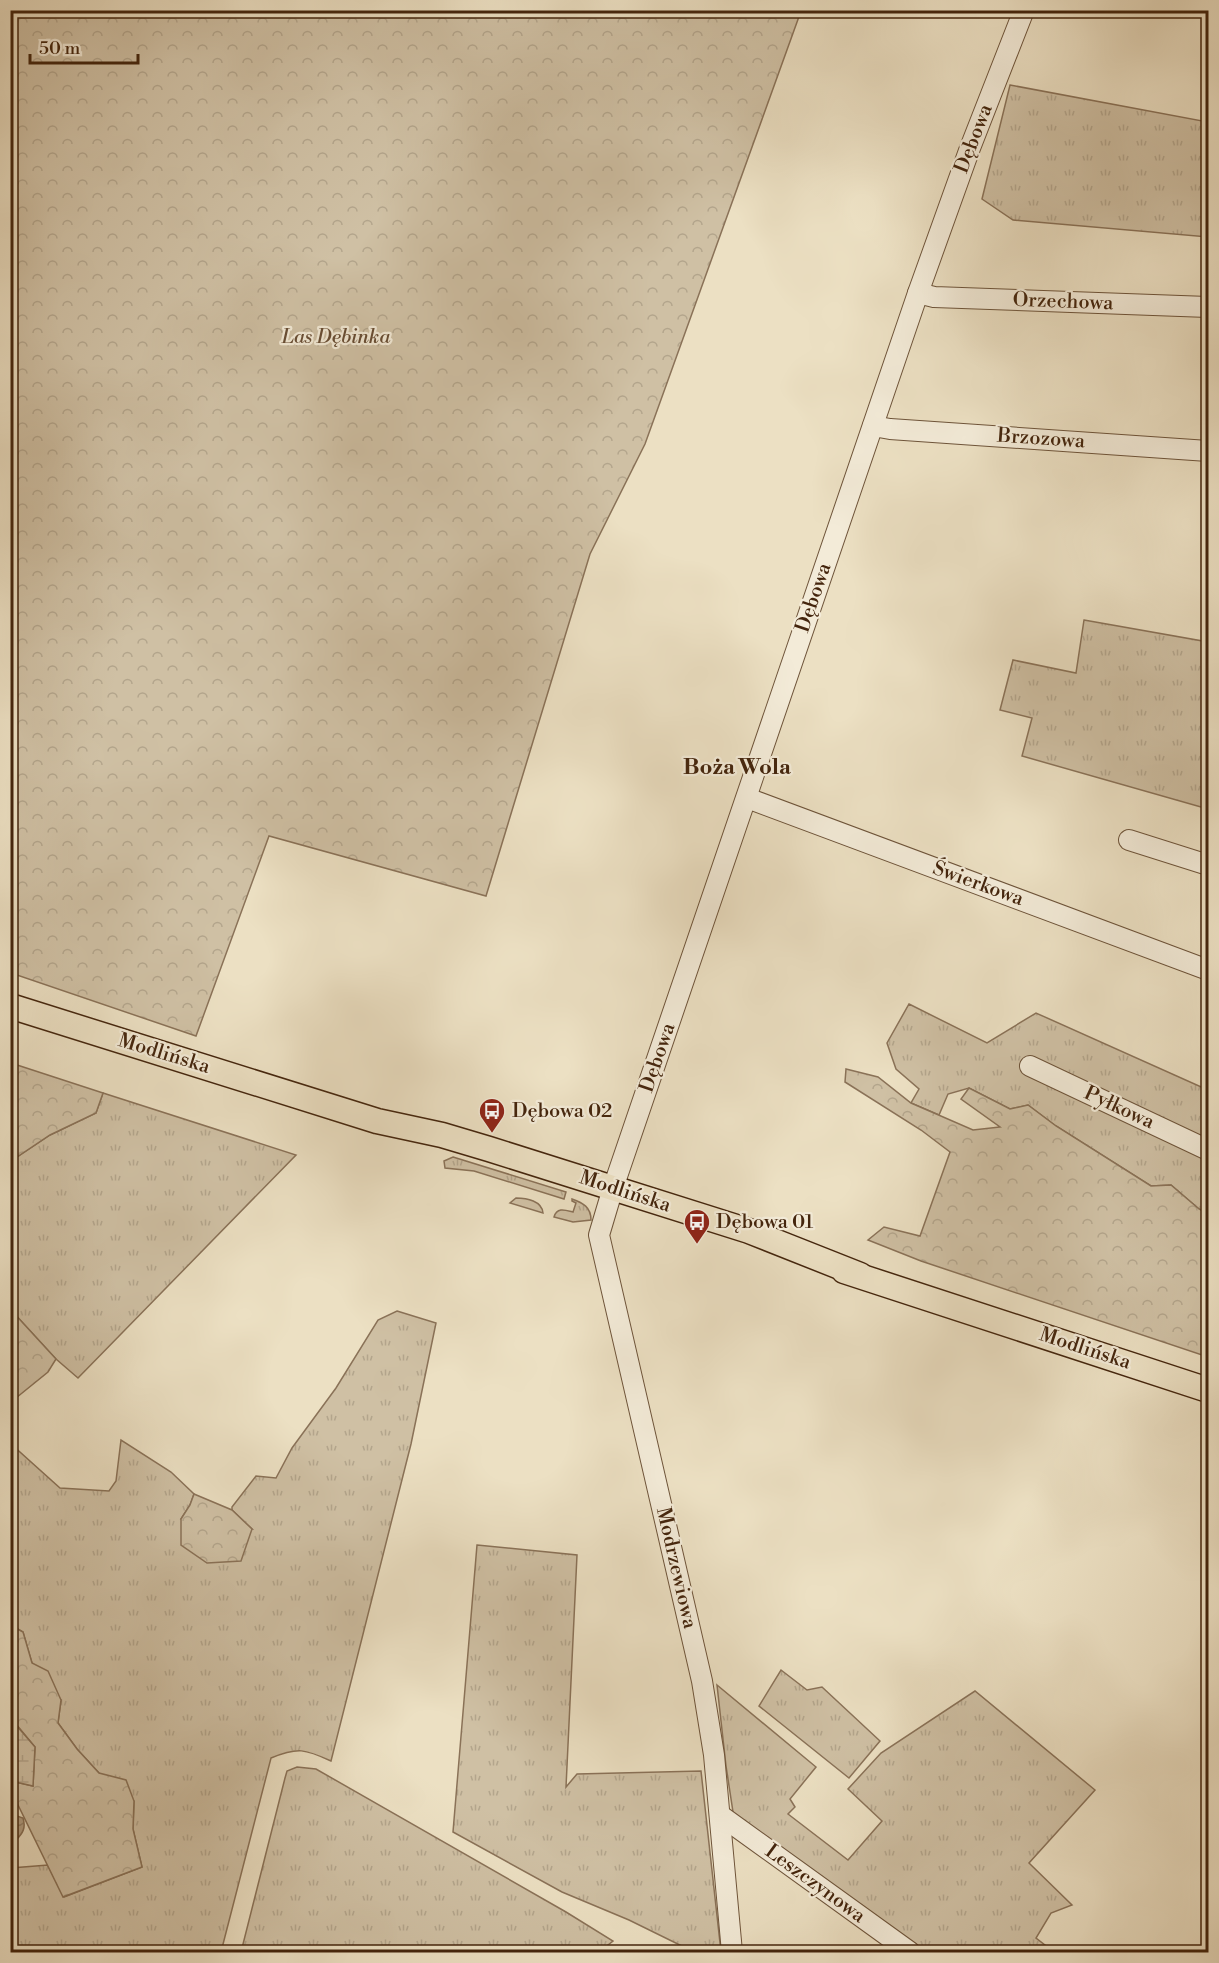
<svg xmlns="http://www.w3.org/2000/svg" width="1219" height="1963" viewBox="0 0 1219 1963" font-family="'Libre Bodoni',serif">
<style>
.grass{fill:url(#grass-tufts);stroke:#8a7258;stroke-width:1.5}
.forest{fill:url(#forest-crowns);stroke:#8a7258;stroke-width:1.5}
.wetland{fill:url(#wetland-marsh);stroke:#8a7258;stroke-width:1.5}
.water{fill:url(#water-waves);stroke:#876f55;stroke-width:1.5}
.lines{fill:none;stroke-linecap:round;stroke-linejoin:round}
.minor-casing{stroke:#6e543a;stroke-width:22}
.major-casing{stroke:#44250d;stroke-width:27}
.minor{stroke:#f3ebd8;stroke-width:20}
.major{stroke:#ece0c3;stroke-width:24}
.labels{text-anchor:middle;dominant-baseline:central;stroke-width:4.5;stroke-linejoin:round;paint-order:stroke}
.street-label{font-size:20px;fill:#44250d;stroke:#f3ebd8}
.park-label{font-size:20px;font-style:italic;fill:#674c33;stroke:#f3ebd8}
.poi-label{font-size:20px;fill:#44250d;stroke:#f3ebd8;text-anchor:start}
.quarter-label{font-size:22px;font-weight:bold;fill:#44250d;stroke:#f3ebd8}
</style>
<defs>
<pattern id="grass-tufts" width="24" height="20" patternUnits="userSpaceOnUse" patternTransform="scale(1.5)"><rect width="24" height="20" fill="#cfc0a4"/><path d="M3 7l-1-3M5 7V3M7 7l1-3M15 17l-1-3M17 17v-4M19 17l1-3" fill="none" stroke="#b3a58c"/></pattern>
<pattern id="forest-crowns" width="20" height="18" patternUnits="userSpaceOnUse" patternTransform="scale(1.5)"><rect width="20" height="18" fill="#cfc0a4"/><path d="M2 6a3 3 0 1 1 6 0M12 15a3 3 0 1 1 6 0" fill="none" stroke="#b3a58c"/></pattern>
<pattern id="wetland-marsh" width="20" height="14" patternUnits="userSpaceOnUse" patternTransform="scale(1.5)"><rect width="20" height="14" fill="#cfc0a4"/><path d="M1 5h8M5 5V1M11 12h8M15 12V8" fill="none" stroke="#b3a58c"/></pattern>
<pattern id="water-waves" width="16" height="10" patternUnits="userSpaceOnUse" patternTransform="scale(1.5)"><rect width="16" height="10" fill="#b3a085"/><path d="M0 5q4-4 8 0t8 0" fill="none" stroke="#93826b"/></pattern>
</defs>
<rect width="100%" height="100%" fill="#ece0c3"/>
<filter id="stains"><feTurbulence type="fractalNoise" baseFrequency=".00333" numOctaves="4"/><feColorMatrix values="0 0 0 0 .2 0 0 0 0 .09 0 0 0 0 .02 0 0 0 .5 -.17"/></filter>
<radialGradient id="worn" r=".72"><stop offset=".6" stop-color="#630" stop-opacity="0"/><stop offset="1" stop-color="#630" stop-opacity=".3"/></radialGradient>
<g class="grass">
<path d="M 1010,85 L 1208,122 L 1208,237 L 1013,220 L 982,199 Z"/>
<path d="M 1084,620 L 1208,642 L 1208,809 L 1022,756 L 1032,718 L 1000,710 L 1013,660 L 1076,673 Z"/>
<path d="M 909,1004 L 987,1043 L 1036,1013 L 1208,1090 L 1208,1214 L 1199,1209 L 1171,1185 L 1151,1186 L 1056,1126 L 1028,1105 L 1010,1109 L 969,1088 L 948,1094 L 939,1115 L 911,1103 L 919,1089 L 896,1069 L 887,1043 Z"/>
<path d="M 103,1093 L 296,1155 L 78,1378 L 56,1359 L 11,1310 L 11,1161 L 50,1135 L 96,1113 Z"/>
<path d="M 453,1157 L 566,1192 L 564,1199 L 474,1171 L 445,1168 L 444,1161 Z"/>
<path d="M 516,1198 C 527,1198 542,1201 543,1213 L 510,1203 Z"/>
<path d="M 572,1199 C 583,1203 591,1207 591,1220 L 573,1222 L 554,1217 C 557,1207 565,1210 573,1212 L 576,1203 L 572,1201 Z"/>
<path d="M 397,1311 L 436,1323 L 411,1444 L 331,1761 C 305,1749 298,1747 271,1758 L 221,1952 L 11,1952 L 11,1868 L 48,1865 L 64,1897 L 142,1867 L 133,1829 L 134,1801 L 99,1773 L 77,1749 L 58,1723 L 61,1700 L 32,1663 L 23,1632 L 11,1625 L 10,1464 L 14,1462 L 11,1444 L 60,1488 L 109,1491 L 116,1481 L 121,1440 L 171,1472 L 194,1494 L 190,1505 L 181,1519 L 252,1529 L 232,1510 L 232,1507 L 256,1476 L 276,1478 L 292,1448 L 336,1388 L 378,1320 Z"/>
<path d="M 477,1545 L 577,1555 L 566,1787 L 577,1774 L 701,1771 L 721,1952 L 694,1952 L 629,1920 L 562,1892 L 453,1832 Z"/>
<path d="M 781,1670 L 807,1690 L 822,1687 L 880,1741 L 849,1778 L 759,1706 Z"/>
<path d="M 717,1685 L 816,1767 L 790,1799 L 795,1807 L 788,1814 L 848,1860 L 882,1821 L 848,1789 L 881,1753 L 975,1691 L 1095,1790 L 1029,1863 L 1072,1905 L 1051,1913 L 1036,1938 L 1054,1952 L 891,1952 L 896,1946 L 735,1825 L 726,1766 Z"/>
<path d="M 297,1767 L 316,1769 L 566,1912 L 613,1941 L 599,1952 L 241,1952 L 285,1778 L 287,1771 Z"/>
</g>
<g class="forest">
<path d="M 11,10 L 801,11 L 645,444 L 590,554 L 486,896 L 269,836 L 196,1036 L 11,973 Z"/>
<path d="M 11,1063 L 103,1093 L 96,1113 L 50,1135 L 11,1161 Z"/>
<path d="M 846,1069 L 878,1077 L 911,1103 L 973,1130 L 1000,1127 L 961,1099 L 969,1088 L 1010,1109 L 1028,1105 L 1056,1126 L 1151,1186 L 1171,1185 L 1199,1209 L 1208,1214 L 1208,1357 L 921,1261 L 868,1240 L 884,1227 L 920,1236 L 950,1152 L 921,1130 L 845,1082 Z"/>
<path d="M 11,1310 L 56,1359 L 48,1372 L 11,1402 Z"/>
<path d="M 194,1494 L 232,1510 L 252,1529 L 241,1561 L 207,1563 L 181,1545 L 181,1519 L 190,1505 Z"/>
<path d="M 10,1625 L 23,1632 L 32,1663 L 48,1671 L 61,1700 L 58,1723 L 77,1749 L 99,1773 L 126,1780 L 134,1801 L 133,1829 L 142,1867 L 63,1897 L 17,1803 L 11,1802 L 11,1781 L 33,1786 L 35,1747 L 11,1718 Z"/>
</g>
<path class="wetland" d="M 10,1718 L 35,1747 L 33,1786 L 11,1781 Z"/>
<path class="water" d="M 11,1814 L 23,1818 C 26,1828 23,1833 16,1840 L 11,1840 Z"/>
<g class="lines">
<g class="minor-casing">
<g id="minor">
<path d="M 918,293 L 934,297 L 1208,307"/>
<path d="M 873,426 L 890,429 L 1208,451"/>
<path d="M 747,798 L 1208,970"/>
<path d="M 1129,840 L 1208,865"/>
<path d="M 1030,1066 L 1208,1150"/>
<path d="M 720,1815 L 910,1952"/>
<path d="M 732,1952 L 714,1755 L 702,1681 L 599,1235 L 613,1188 L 918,293 L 970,148 L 1024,10"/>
</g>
</g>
<g class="major-casing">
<g id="major">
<path d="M 10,1006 L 377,1121 L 442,1135 L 489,1149 L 749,1231 L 860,1275"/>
<path d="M 844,1271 L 1208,1390"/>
</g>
</g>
<use href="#minor" class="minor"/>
<use href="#major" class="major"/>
</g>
<defs>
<g id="bus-pin" transform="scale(1.35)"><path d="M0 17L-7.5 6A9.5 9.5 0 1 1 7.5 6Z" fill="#8f2418" stroke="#f3ebd8"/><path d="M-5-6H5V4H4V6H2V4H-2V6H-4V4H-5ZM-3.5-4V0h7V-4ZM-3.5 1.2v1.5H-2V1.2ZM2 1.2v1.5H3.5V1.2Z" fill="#fff"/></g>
</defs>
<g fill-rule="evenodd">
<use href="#bus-pin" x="492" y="1111"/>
<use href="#bus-pin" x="697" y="1222"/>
</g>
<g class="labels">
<g class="street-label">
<text transform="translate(974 139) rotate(-69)">Dębowa</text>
<text transform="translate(1063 302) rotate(2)">Orzechowa</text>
<text transform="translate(1041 439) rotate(4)">Brzozowa</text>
<text transform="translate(814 598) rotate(-71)">Dębowa</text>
<text transform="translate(978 884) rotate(20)">Świerkowa</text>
<text transform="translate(164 1054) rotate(17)">Modlińska</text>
<text transform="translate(658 1058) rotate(-71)">Dębowa</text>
<text transform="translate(1119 1108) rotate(25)">Pyłkowa</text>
<text transform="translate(625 1192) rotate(18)">Modlińska</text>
<text transform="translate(1085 1349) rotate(18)">Modlińska</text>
<text transform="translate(676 1568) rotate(77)">Modrzewiowa</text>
<text transform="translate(815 1884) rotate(36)">Leszczynowa</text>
</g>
<g class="park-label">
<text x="336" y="337">Las Dębinka</text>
</g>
<g class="poi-label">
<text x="512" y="1111">Dębowa 02</text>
<text x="716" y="1222">Dębowa 01</text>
</g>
<g class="quarter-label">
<text x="737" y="767">Boża Wola</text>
</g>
</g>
<rect width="1219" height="1963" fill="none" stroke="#ece0c3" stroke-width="36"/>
<rect x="12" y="12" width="1195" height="1939" fill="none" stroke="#44250d" stroke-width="3"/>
<rect x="18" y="18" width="1183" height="1927" fill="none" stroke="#44250d" stroke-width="1.5"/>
<path d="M30 54v9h108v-9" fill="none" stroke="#44250d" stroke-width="3"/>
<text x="39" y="54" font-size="18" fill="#44250d" stroke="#f3ebd8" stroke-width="4.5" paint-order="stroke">50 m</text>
<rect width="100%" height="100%" filter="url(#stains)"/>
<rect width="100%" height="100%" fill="url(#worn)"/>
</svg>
